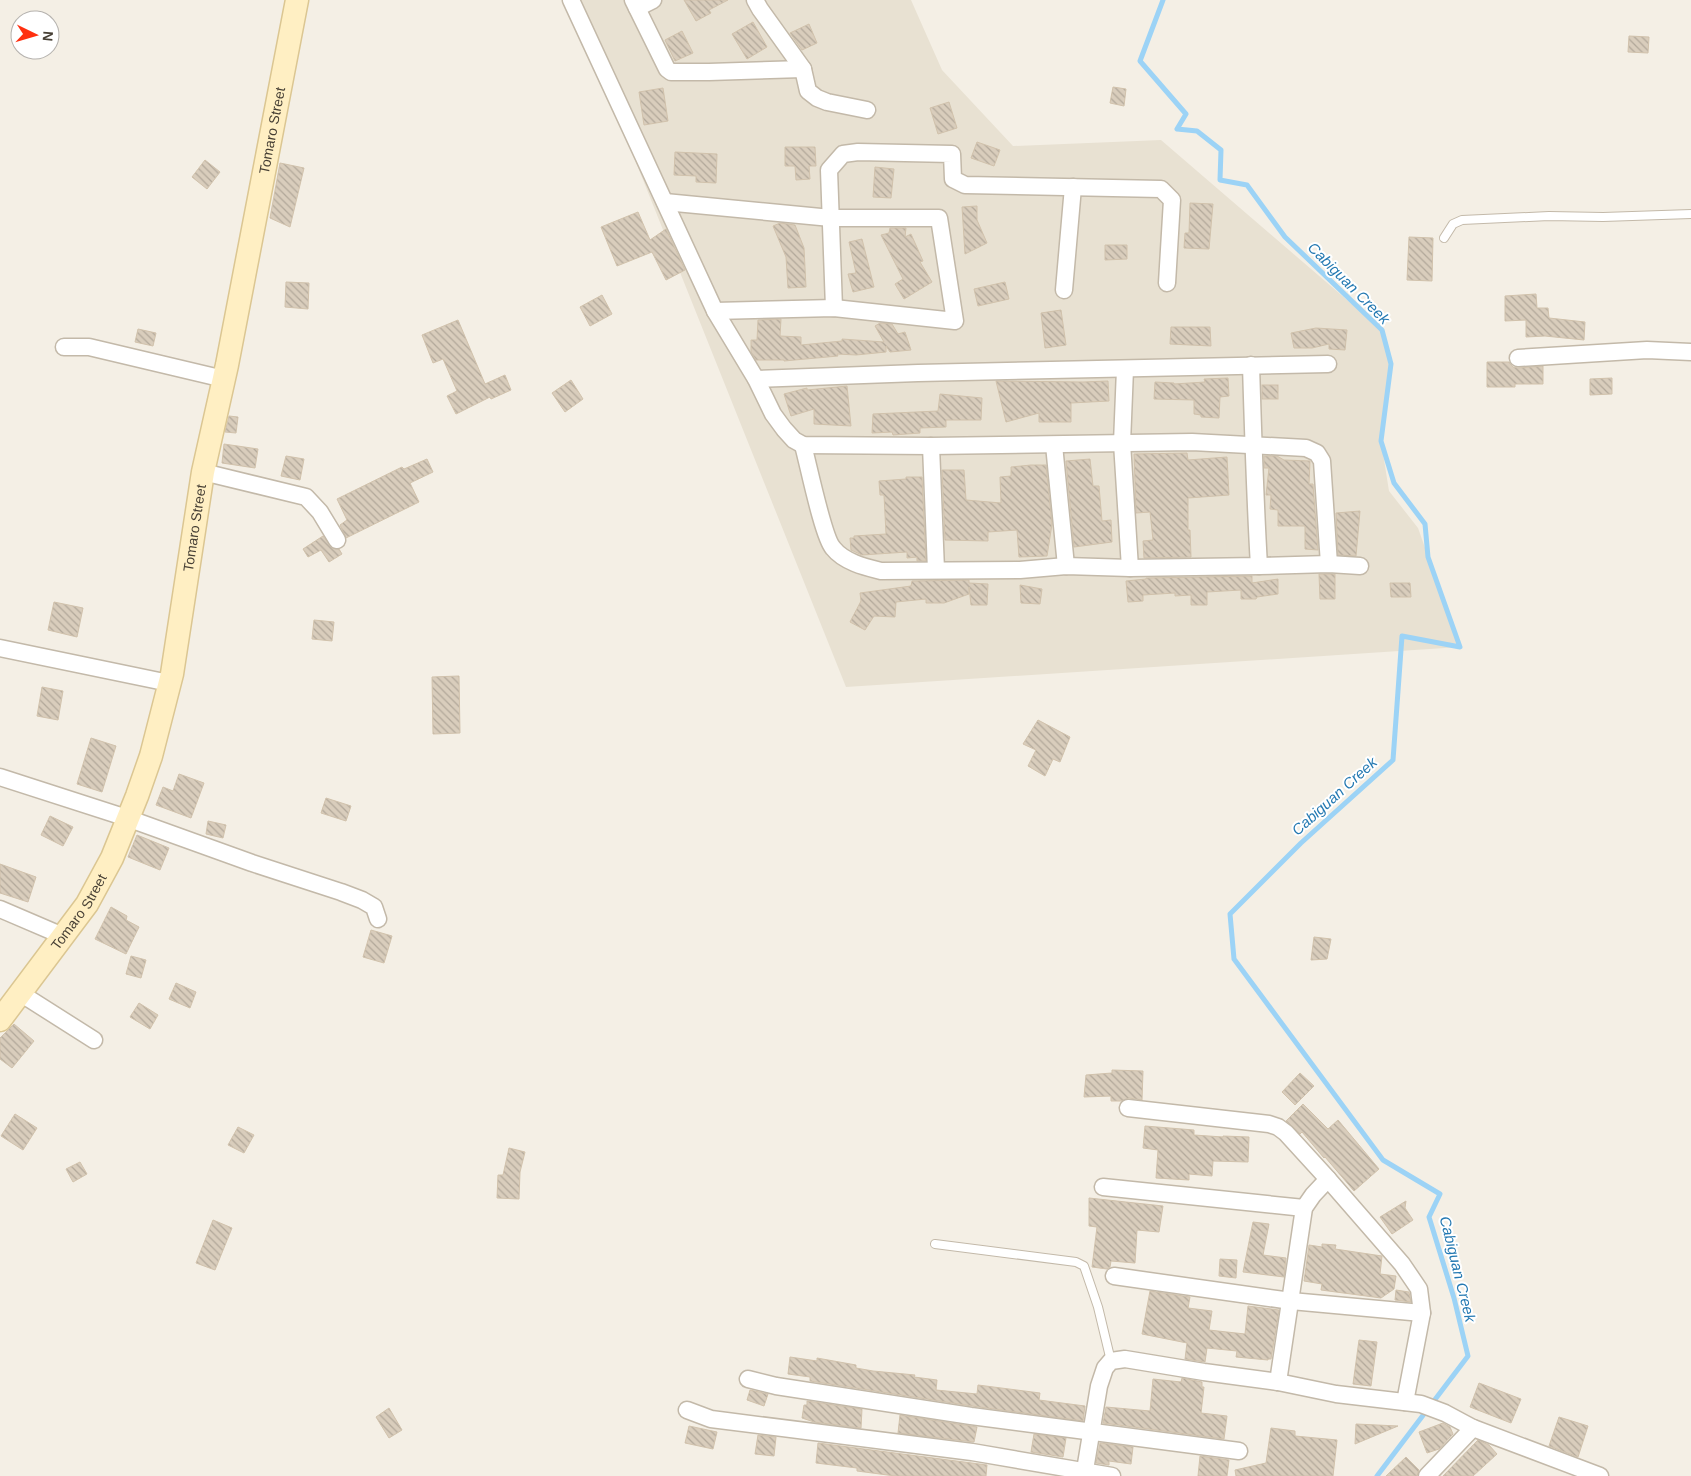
<svg xmlns="http://www.w3.org/2000/svg" width="1691" height="1476" viewBox="0 0 1691 1476" font-family="Arial,sans-serif">
<style>
.residential{fill:#e8e1d2}
.lines{fill:none;stroke-linecap:round;stroke-linejoin:round}
.stream{stroke:#9cd3f6;stroke-width:5}
.building{fill:url(#building-back-hatch);stroke:#d1c2ac}
.lane-casing{stroke:#c3b9a9;stroke-width:10}
.street-casing{stroke:#c3b9a9;stroke-width:19}
.secondary-casing{stroke:#dbc692;stroke-width:25}
.lane{stroke:#fff;stroke-width:8}
.street{stroke:#fff;stroke-width:16}
.secondary{stroke:#ffefc3;stroke-width:22}
.labels{text-anchor:middle;dominant-baseline:central;stroke-width:4;stroke-linejoin:round;paint-order:stroke}
.street-label{font-size:14px;fill:#463f34;stroke:#fff}
.water-label{font-size:15px;font-style:italic;fill:#2479b2;stroke:#fff}
</style>
<defs>
<pattern id="building-back-hatch" width="6" height="6" patternUnits="userSpaceOnUse" patternTransform="scale(1.25)"><rect width="6" height="6" fill="#d9cdbc"/><path d="M-1 5l2 2M0 0l6 6M5-1l2 2" fill="none" stroke="#b2a89a"/></pattern>
</defs>
<rect width="100%" height="100%" fill="#f4efe5"/>
<path class="residential" d="M 571,0 L 911,0 L 942,70 L 1013,146 L 1161,140 L 1382,330 L 1391,364 L 1381,441 L 1389,491 L 1418,528 L 1460,647 L 846,687 Z"/>
<g class="lines">
<path class="stream" d="M 1163,0 L 1140,61 L 1186,114 L 1177,129 L 1197,131 L 1221,150 L 1220,180 L 1247,185 L 1285,237 L 1382,330 L 1391,364 L 1381,441 L 1394,483 L 1425,524 L 1428,557 L 1460,647 L 1402,636 L 1393,760 L 1301,843 L 1230,914 L 1234,959 L 1383,1160 L 1440,1194 L 1429,1217 L 1454,1298 L 1468,1356 L 1377,1476"/>
</g>
<g class="building">
<path d="M 684,0 L 728,0 L 709,10 L 711,13 L 696,21 Z"/>
<path d="M 753,22 L 767,47 L 747,59 L 732,34 Z"/>
<path d="M 809,24 L 817,43 L 802,50 L 790,33 Z"/>
<path d="M 682,31 L 693,53 L 675,61 L 665,40 Z"/>
<path d="M 1629,36 L 1649,37 L 1648,53 L 1628,52 Z"/>
<path d="M 1113,87 L 1126,89 L 1124,106 L 1110,103 Z"/>
<path d="M 663,88 L 668,121 L 644,125 L 639,92 Z"/>
<path d="M 949,102 L 957,128 L 938,134 L 930,108 Z"/>
<path d="M 977,142 L 1000,150 L 994,166 L 971,158 Z"/>
<path d="M 785,147 L 815,147 L 816,166 L 809,166 L 810,179 L 796,180 L 795,166 L 785,166 Z"/>
<path d="M 675,152 L 717,154 L 716,183 L 696,182 L 696,176 L 674,175 Z"/>
<path d="M 205,160 L 220,172 L 207,189 L 192,177 Z"/>
<path d="M 280,163 L 304,168 L 290,227 L 270,218 Z"/>
<path d="M 875,167 L 894,169 L 891,198 L 873,197 Z"/>
<path d="M 1190,203 L 1213,204 L 1209,249 L 1184,248 L 1185,233 L 1189,233 Z"/>
<path d="M 977,206 L 977,220 L 987,243 L 965,254 L 962,207 Z"/>
<path d="M 638,212 L 650,240 L 666,229 L 685,270 L 666,280 L 652,252 L 617,266 L 601,227 Z"/>
<path d="M 780,223 L 795,225 L 804,248 L 806,287 L 788,288 L 786,257 L 773,226 Z"/>
<path d="M 890,228 L 906,228 L 905,237 L 911,234 L 923,261 L 920,262 L 932,282 L 904,299 L 895,284 L 903,279 L 881,235 L 889,233 Z"/>
<path d="M 1409,237 L 1433,238 L 1432,281 L 1407,280 Z"/>
<path d="M 862,239 L 874,287 L 853,292 L 848,274 L 856,273 L 849,242 Z"/>
<path d="M 1105,245 L 1127,245 L 1127,259 L 1105,260 Z"/>
<path d="M 286,282 L 309,283 L 308,309 L 285,307 Z"/>
<path d="M 1005,282 L 1009,299 L 978,306 L 974,289 Z"/>
<path d="M 1536,294 L 1537,308 L 1548,308 L 1549,318 L 1585,322 L 1584,340 L 1545,336 L 1526,337 L 1526,320 L 1505,321 L 1505,296 Z"/>
<path d="M 602,295 L 612,314 L 590,326 L 580,307 Z"/>
<path d="M 1061,310 L 1066,345 L 1045,348 L 1041,313 Z"/>
<path d="M 781,319 L 780,336 L 801,337 L 801,345 L 842,341 L 842,339 L 884,342 L 875,326 L 880,323 L 892,324 L 898,334 L 905,332 L 911,350 L 890,352 L 886,346 L 886,352 L 856,355 L 837,354 L 838,356 L 784,361 L 784,360 L 756,360 L 751,352 L 751,340 L 757,340 L 758,320 Z"/>
<path d="M 458,320 L 485,384 L 505,375 L 511,390 L 491,399 L 490,397 L 456,414 L 447,396 L 457,391 L 443,359 L 433,363 L 422,335 Z"/>
<path d="M 1171,327 L 1210,327 L 1211,346 L 1170,344 Z"/>
<path d="M 1316,328 L 1347,330 L 1345,350 L 1329,349 L 1329,344 L 1312,348 L 1294,348 L 1291,333 Z"/>
<path d="M 138,329 L 156,333 L 153,346 L 135,342 Z"/>
<path d="M 1487,362 L 1509,362 L 1513,367 L 1518,368 L 1543,366 L 1543,384 L 1515,384 L 1515,387 L 1487,387 Z"/>
<path d="M 1228,378 L 1229,396 L 1220,397 L 1219,418 L 1201,417 L 1201,415 L 1194,414 L 1194,400 L 1154,399 L 1155,382 L 1174,383 L 1174,384 L 1205,382 L 1204,379 Z"/>
<path d="M 1612,378 L 1612,394 L 1590,395 L 1590,379 Z"/>
<path d="M 571,380 L 583,399 L 565,412 L 552,393 Z"/>
<path d="M 996,381 L 1083,382 L 1108,381 L 1109,401 L 1071,403 L 1071,422 L 1039,422 L 1039,413 L 1006,422 Z"/>
<rect x="1262" y="385" width="16" height="14"/>
<path d="M 847,386 L 851,426 L 814,424 L 814,409 L 791,416 L 784,394 L 807,388 L 807,390 Z"/>
<path d="M 940,394 L 982,398 L 981,420 L 946,420 L 946,427 L 920,428 L 920,433 L 893,435 L 892,432 L 872,433 L 873,414 L 938,411 Z"/>
<path d="M 229,416 L 238,417 L 236,433 L 225,432 Z"/>
<path d="M 224,444 L 258,449 L 255,468 L 222,463 Z"/>
<path d="M 1187,453 L 1188,460 L 1227,457 L 1229,495 L 1188,498 L 1188,530 L 1190,530 L 1191,557 L 1144,558 L 1143,541 L 1153,540 L 1150,512 L 1136,513 L 1134,454 Z"/>
<path d="M 286,456 L 304,459 L 300,480 L 281,476 Z"/>
<path d="M 1264,456 L 1277,456 L 1284,460 L 1310,461 L 1309,484 L 1313,484 L 1318,550 L 1305,549 L 1305,526 L 1278,526 L 1278,510 L 1270,509 L 1271,495 L 1266,495 L 1269,468 L 1264,468 Z"/>
<path d="M 427,459 L 433,472 L 410,483 L 419,502 L 346,538 L 340,525 L 347,520 L 337,499 L 402,467 L 404,469 Z"/>
<path d="M 1090,459 L 1093,486 L 1099,486 L 1102,521 L 1111,520 L 1112,542 L 1074,547 L 1066,461 Z"/>
<path d="M 1031,465 L 1046,465 L 1052,524 L 1047,556 L 1019,557 L 1017,530 L 988,532 L 988,541 L 945,540 L 942,470 L 964,470 L 966,500 L 1001,503 L 1000,477 L 1011,476 L 1011,467 Z"/>
<path d="M 906,477 L 922,477 L 926,561 L 917,561 L 917,557 L 907,558 L 907,552 L 862,555 L 851,550 L 850,538 L 854,538 L 854,536 L 886,534 L 884,495 L 880,495 L 879,481 L 906,479 Z"/>
<path d="M 1360,511 L 1356,556 L 1338,555 L 1336,513 Z"/>
<path d="M 323,536 L 332,548 L 339,549 L 342,554 L 329,562 L 321,550 L 308,557 L 303,549 Z"/>
<path d="M 1319,574 L 1335,574 L 1335,599 L 1320,599 Z"/>
<path d="M 1252,576 L 1252,583 L 1278,579 L 1278,594 L 1257,597 L 1256,599 L 1241,599 L 1241,590 L 1207,592 L 1207,605 L 1191,605 L 1191,595 L 1175,596 L 1175,593 L 1143,595 L 1143,601 L 1128,602 L 1126,581 L 1146,579 L 1146,578 Z"/>
<path d="M 969,580 L 969,583 L 988,584 L 987,605 L 971,605 L 969,587 L 969,594 L 944,603 L 926,603 L 926,599 L 896,602 L 895,617 L 874,616 L 865,630 L 850,622 L 861,601 L 860,593 L 911,586 L 912,581 Z"/>
<path d="M 1390,583 L 1410,583 L 1411,597 L 1391,597 Z"/>
<path d="M 1020,585 L 1042,589 L 1040,604 L 1021,603 Z"/>
<path d="M 54,602 L 83,608 L 77,637 L 48,630 Z"/>
<path d="M 314,620 L 334,622 L 332,641 L 312,639 Z"/>
<path d="M 459,676 L 460,733 L 433,734 L 432,677 Z"/>
<path d="M 42,687 L 63,691 L 58,720 L 37,716 Z"/>
<path d="M 1038,720 L 1070,737 L 1060,762 L 1053,759 L 1045,776 L 1028,766 L 1036,750 L 1023,744 Z"/>
<path d="M 91,738 L 116,746 L 102,792 L 77,784 Z"/>
<path d="M 179,774 L 204,783 L 191,818 L 156,805 L 163,787 L 173,791 Z"/>
<path d="M 326,798 L 351,806 L 346,821 L 321,813 Z"/>
<path d="M 50,816 L 73,827 L 63,846 L 41,835 Z"/>
<path d="M 208,821 L 226,825 L 223,838 L 206,834 Z"/>
<path d="M 137,835 L 169,848 L 160,870 L 128,857 Z"/>
<path d="M 0,864 L 36,877 L 28,902 L 0,893 Z"/>
<path d="M 111,907 L 127,916 L 126,920 L 139,927 L 126,954 L 95,939 Z"/>
<path d="M 371,930 L 392,936 L 384,963 L 363,957 Z"/>
<path d="M 1314,937 L 1331,939 L 1327,959 L 1311,960 Z"/>
<path d="M 131,956 L 146,960 L 141,978 L 126,974 Z"/>
<path d="M 176,983 L 196,992 L 190,1008 L 169,999 Z"/>
<path d="M 139,1003 L 158,1015 L 150,1029 L 130,1017 Z"/>
<path d="M 14,1024 L 34,1041 L 12,1068 L 0,1059 L 0,1038 Z"/>
<path d="M 1112,1070 L 1143,1071 L 1142,1100 L 1129,1098 L 1121,1101 L 1111,1101 L 1111,1096 L 1084,1097 L 1086,1075 L 1112,1073 Z"/>
<path d="M 1300,1073 L 1314,1086 L 1295,1105 L 1282,1092 Z"/>
<path d="M 1303,1104 L 1328,1129 L 1338,1120 L 1379,1169 L 1354,1191 L 1325,1157 L 1324,1158 L 1302,1132 L 1300,1134 L 1286,1121 Z"/>
<path d="M 15,1114 L 37,1128 L 23,1150 L 1,1136 Z"/>
<path d="M 1145,1126 L 1194,1130 L 1194,1135 L 1223,1137 L 1223,1136 L 1249,1137 L 1248,1162 L 1213,1161 L 1212,1176 L 1189,1174 L 1189,1180 L 1156,1178 L 1158,1150 L 1143,1148 Z"/>
<path d="M 238,1127 L 254,1135 L 244,1153 L 228,1145 Z"/>
<path d="M 509,1148 L 525,1152 L 520,1172 L 519,1199 L 497,1198 L 498,1175 L 503,1175 Z"/>
<path d="M 80,1162 L 87,1174 L 73,1182 L 66,1169 Z"/>
<path d="M 1089,1198 L 1163,1206 L 1159,1232 L 1137,1230 L 1135,1263 L 1111,1261 L 1110,1267 L 1107,1269 L 1092,1267 L 1097,1227 L 1089,1226 Z"/>
<path d="M 1406,1201 L 1405,1208 L 1413,1220 L 1392,1234 L 1380,1217 Z"/>
<path d="M 213,1220 L 232,1228 L 215,1270 L 196,1263 Z"/>
<path d="M 1253,1222 L 1269,1224 L 1263,1255 L 1286,1258 L 1284,1277 L 1243,1272 Z"/>
<path d="M 1322,1244 L 1336,1245 L 1335,1249 L 1382,1256 L 1380,1274 L 1396,1276 L 1394,1289 L 1381,1298 L 1321,1290 L 1322,1284 L 1304,1281 L 1309,1245 L 1322,1247 Z"/>
<path d="M 1220,1259 L 1237,1260 L 1236,1278 L 1219,1276 Z"/>
<path d="M 1396,1290 L 1409,1292 L 1411,1302 L 1395,1300 Z"/>
<path d="M 1150,1291 L 1190,1297 L 1188,1308 L 1212,1311 L 1209,1330 L 1245,1334 L 1248,1306 L 1279,1310 L 1271,1359 L 1268,1359 L 1268,1360 L 1236,1357 L 1237,1351 L 1207,1348 L 1205,1362 L 1185,1359 L 1187,1343 L 1142,1334 Z"/>
<path d="M 1359,1340 L 1377,1342 L 1371,1386 L 1353,1384 Z"/>
<path d="M 790,1357 L 817,1361 L 817,1358 L 856,1365 L 856,1368 L 873,1371 L 915,1375 L 914,1377 L 937,1380 L 936,1390 L 977,1394 L 978,1385 L 1040,1393 L 1039,1400 L 1085,1406 L 1083,1421 L 972,1406 L 810,1381 L 810,1377 L 788,1374 Z"/>
<path d="M 1182,1378 L 1202,1382 L 1202,1387 L 1204,1387 L 1201,1413 L 1227,1416 L 1224,1439 L 1103,1423 L 1106,1407 L 1150,1411 L 1153,1379 L 1181,1382 Z"/>
<path d="M 1479,1383 L 1521,1399 L 1511,1423 L 1470,1407 Z"/>
<path d="M 750,1390 L 768,1394 L 764,1406 L 747,1400 Z"/>
<path d="M 807,1401 L 862,1409 L 861,1428 L 814,1422 L 802,1418 L 804,1405 L 807,1405 Z"/>
<path d="M 389,1408 L 402,1430 L 389,1438 L 376,1417 Z"/>
<path d="M 900,1415 L 977,1427 L 974,1442 L 898,1433 Z"/>
<path d="M 1559,1417 L 1588,1426 L 1578,1457 L 1549,1446 Z"/>
<path d="M 1443,1423 L 1450,1427 L 1453,1434 L 1439,1449 L 1427,1453 L 1419,1432 Z"/>
<path d="M 1356,1424 L 1398,1426 L 1355,1444 Z"/>
<path d="M 689,1426 L 717,1432 L 713,1449 L 685,1443 Z"/>
<path d="M 1271,1428 L 1295,1431 L 1295,1436 L 1337,1440 L 1333,1476 L 1236,1476 L 1235,1470 L 1266,1463 Z"/>
<path d="M 1034,1434 L 1066,1438 L 1063,1457 L 1031,1452 Z"/>
<path d="M 758,1435 L 776,1437 L 774,1456 L 755,1454 Z"/>
<path d="M 1478,1440 L 1489,1445 L 1497,1454 L 1473,1476 L 1443,1476 Z"/>
<path d="M 818,1443 L 987,1465 L 986,1476 L 895,1476 L 857,1471 L 857,1468 L 816,1463 Z"/>
<path d="M 1100,1443 L 1133,1447 L 1131,1464 L 1109,1461 L 1109,1465 L 1096,1463 Z"/>
<path d="M 1200,1456 L 1229,1460 L 1227,1476 L 1198,1476 Z"/>
<path d="M 1406,1457 L 1419,1470 L 1417,1476 L 1386,1476 Z"/>
</g>
<g class="lines">
<g class="lane-casing">
<g id="lane">
<path d="M 1444,238 L 1453,224 L 1462,220 L 1549,216 L 1603,217 L 1691,214"/>
<path d="M 935,1244 L 1076,1262 L 1084,1266 L 1098,1307 L 1111,1361"/>
</g>
</g>
<g class="street-casing">
<g id="street">
<path d="M 571,0 L 715,311 L 756,379 L 773,414 L 784,429 L 794,440 L 803,445 L 931,446 L 1192,442 L 1306,448 L 1317,453 L 1322,461 L 1329,564"/>
<path d="M 633,0 L 667,69 L 671,72 L 709,72 L 803,69"/>
<path d="M 755,0 L 760,9 L 803,69 L 808,91 L 817,98 L 827,102 L 867,110"/>
<path d="M 637,8 L 653,0"/>
<path d="M 665,202 L 831,218 L 939,218 L 955,321 L 834,308 L 715,311"/>
<path d="M 1064,290 L 1073,187"/>
<path d="M 834,308 L 829,170 L 843,154 L 858,152 L 952,154 L 953,179 L 965,185 L 1161,189 L 1172,200 L 1167,283"/>
<path d="M 64,347 L 89,347 L 224,379"/>
<path d="M 1518,358 L 1647,350 L 1691,352"/>
<path d="M 1125,369 L 1122,443 L 1130,568"/>
<path d="M 756,379 L 918,373 L 1328,364"/>
<path d="M 803,445 C 808,463 823,537 833,548 C 844,562 865,567 881,571 L 1020,570 L 1066,566 L 1130,568 L 1259,566 C 1255,499 1253,432 1251,365"/>
<path d="M 1054,445 L 1066,566"/>
<path d="M 931,446 L 936,570"/>
<path d="M 203,472 L 306,497 L 320,512 L 337,540"/>
<path d="M 1259,566 L 1329,564 L 1360,566"/>
<path d="M 0,648 L 169,683"/>
<path d="M 0,777 L 127,818 L 252,863 L 341,892 L 362,900 L 374,907 L 378,919"/>
<path d="M 0,909 L 63,936"/>
<path d="M 20,993 L 94,1040"/>
<path d="M 1128,1108 L 1269,1124 L 1278,1127 L 1286,1133 L 1328,1179"/>
<path d="M 1103,1187 L 1304,1208"/>
<path d="M 1114,1276 L 1291,1301 L 1422,1313"/>
<path d="M 748,1379 L 776,1386 L 971,1416 L 1239,1451"/>
<path d="M 1278,1382 L 1304,1208 L 1313,1195 L 1328,1179 L 1402,1264 L 1419,1289 L 1422,1313 L 1405,1402"/>
<path d="M 687,1410 L 711,1419 L 972,1452 L 1112,1476"/>
<path d="M 1084,1476 L 1099,1386 L 1105,1368 L 1111,1361 L 1125,1359 L 1204,1372 L 1278,1382 L 1336,1394 L 1421,1404 L 1445,1413 L 1473,1428 L 1600,1476"/>
<path d="M 1427,1476 L 1473,1428"/>
</g>
</g>
<g class="secondary-casing">
<g id="secondary">
<path id="s1" d="M 0,1020 L 87,904 L 112,858 L 137,796 L 151,756 L 172,674 L 203,472 L 227,365 L 297,0"/>
</g>
</g>
<use href="#lane" class="lane"/>
<use href="#street" class="street"/>
<use href="#secondary" class="secondary"/>
</g>
<g class="labels">
<g class="street-label">
<text stroke="none"><textPath href="#s1" startOffset="944">Tomaro Street</textPath></text>
<text stroke="none"><textPath href="#s1" startOffset="539">Tomaro Street</textPath></text>
<text stroke="none"><textPath href="#s1" startOffset="134">Tomaro Street</textPath></text>
</g>
<g class="water-label">
<text transform="translate(1349 283) rotate(45)">Cabiguan Creek</text>
<text transform="translate(1334 796) rotate(-42)">Cabiguan Creek</text>
<text transform="translate(1458 1269) rotate(76)">Cabiguan Creek</text>
</g>
</g>
<g transform="translate(35 35) rotate(95)"><circle r="24" fill="#ffffff" stroke="#b5b2ae"/>
<path d="M0-4L9 19L0 12L-9 19Z" fill="#ff3010"/>
<text y="-8" font-size="14" font-weight="bold" text-anchor="middle" fill="#463f34">N</text>
</g>
</svg>
